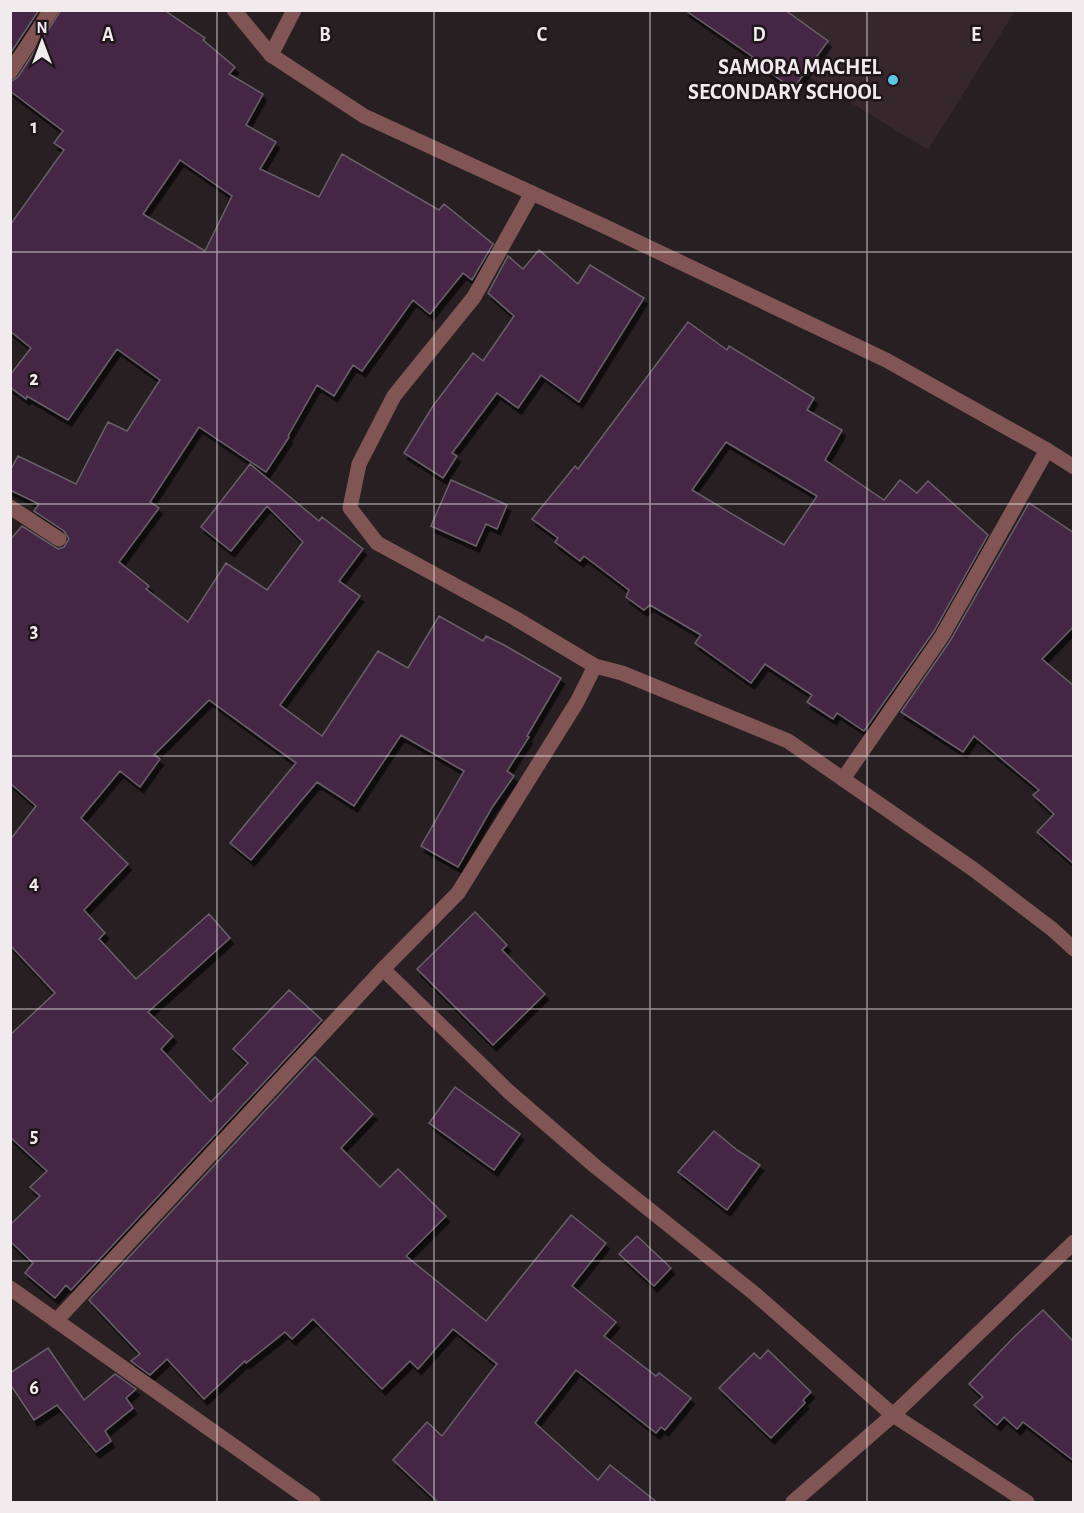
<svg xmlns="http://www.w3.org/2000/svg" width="1084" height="1513" viewBox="0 0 1084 1513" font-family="'Alegreya Sans',sans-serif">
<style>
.built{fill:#35272c}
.building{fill:#452544;stroke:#686168;stroke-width:1.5;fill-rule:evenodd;filter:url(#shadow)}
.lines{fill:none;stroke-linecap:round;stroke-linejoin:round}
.service{stroke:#805553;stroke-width:15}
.minor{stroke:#805553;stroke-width:15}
.grid{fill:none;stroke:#f1ebed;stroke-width:1.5;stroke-opacity:0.55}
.poi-dot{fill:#5cc7e7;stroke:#1e1619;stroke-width:2}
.labels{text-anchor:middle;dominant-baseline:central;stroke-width:5;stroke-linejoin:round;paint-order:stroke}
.poi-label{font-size:22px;font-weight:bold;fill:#f1ebed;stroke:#1e1619;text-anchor:end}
.grid-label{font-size:20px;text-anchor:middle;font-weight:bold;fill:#f1ebed;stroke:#1e1619;stroke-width:5;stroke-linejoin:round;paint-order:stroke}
</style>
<defs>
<filter id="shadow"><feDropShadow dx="3.5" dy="6" stdDeviation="0" flood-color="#0009"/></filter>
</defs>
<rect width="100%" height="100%" fill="#271f22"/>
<path class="built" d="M 701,11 L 1015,11 L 928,150 Z"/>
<g class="building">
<path d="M 10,10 L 39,10 L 10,54 Z"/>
<path d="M 61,10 L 164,10 L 205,38 L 203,40 L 235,67 L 229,74 L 263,94 L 246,125 L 276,142 L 260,169 L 319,197 L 342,154 L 439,210 L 444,204 L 493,244 L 472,280 L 463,273 L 430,314 L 413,300 L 362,371 L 353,365 L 334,396 L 317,385 L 288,436 L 289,437 L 266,472 L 199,427 L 150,502 L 159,508 L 119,562 L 149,586 L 146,589 L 188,622 L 226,563 L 267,590 L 303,542 L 267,506 L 231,551 L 201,527 L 250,464 L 319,521 L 322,517 L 363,549 L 339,581 L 360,596 L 280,705 L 322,736 L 378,651 L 408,668 L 439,616 L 483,641 L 486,636 L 504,645 L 561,678 L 527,736 L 529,737 L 507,771 L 514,776 L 493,806 L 458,867 L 421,846 L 464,771 L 401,735 L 354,806 L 317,782 L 251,860 L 230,843 L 296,763 L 209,700 L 154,755 L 160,759 L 140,787 L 120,771 L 81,818 L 128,864 L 84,910 L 105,933 L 99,939 L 136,979 L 209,914 L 230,938 L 148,1012 L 173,1036 L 161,1049 L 211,1102 L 248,1063 L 233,1049 L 289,990 L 322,1020 L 71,1290 L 66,1285 L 55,1298 L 25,1273 L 33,1263 L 10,1241 L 10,1225 L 40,1196 L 30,1187 L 47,1171 L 10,1137 L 10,1035 L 55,993 L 10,945 L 10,840 L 36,806 L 10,783 L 10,540 L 22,526 L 58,549 L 64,547 L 69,539 L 64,531 L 34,511 L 39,504 L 10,490 L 10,471 L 18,456 L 76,484 L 108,422 L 127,431 L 160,380 L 117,349 L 68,420 L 27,396 L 26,399 L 10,387 L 10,375 L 31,348 L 10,331 L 10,225 L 64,150 L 54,143 L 63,131 L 10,91 L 10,82 L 18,77 ZM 180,160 L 232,196 L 205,251 L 143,214 Z"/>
<path d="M 685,10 L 785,10 L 828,41 L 793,89 L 751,59 L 753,57 Z"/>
<path d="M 539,250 L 578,284 L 590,265 L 644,298 L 579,402 L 541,375 L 518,408 L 497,393 L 452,453 L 457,456 L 443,478 L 404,453 L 433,406 L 473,353 L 483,361 L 514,316 L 488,293 L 508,256 L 523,269 Z"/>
<path d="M 688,322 L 727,350 L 729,346 L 814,398 L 807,410 L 842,430 L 825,460 L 884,500 L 900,480 L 917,493 L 928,481 L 988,535 L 934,631 L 864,731 L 837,713 L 833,719 L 807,702 L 812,695 L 765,664 L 751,683 L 695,643 L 701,635 L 650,605 L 644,610 L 626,597 L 629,590 L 584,556 L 580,561 L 555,542 L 558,538 L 532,519 L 575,466 L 578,469 ZM 726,442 L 817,496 L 784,545 L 692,490 Z"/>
<path d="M 451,480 L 507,505 L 497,529 L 486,524 L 476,546 L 431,526 Z"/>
<path d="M 1029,503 L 1074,533 L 1074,626 L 1042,659 L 1074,686 L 1074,864 L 1037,832 L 1054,814 L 1033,795 L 1039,790 L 974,736 L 963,752 L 901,712 L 950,641 Z"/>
<path d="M 475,912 L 507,945 L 502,950 L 545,994 L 493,1045 L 417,969 Z"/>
<path d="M 315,1057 L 373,1114 L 341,1148 L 380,1187 L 398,1169 L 446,1216 L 406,1256 L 486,1321 L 571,1215 L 606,1243 L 572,1286 L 616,1322 L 604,1336 L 656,1376 L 659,1373 L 691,1398 L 665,1430 L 661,1427 L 656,1433 L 576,1370 L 535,1423 L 598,1480 L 610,1465 L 658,1503 L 439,1503 L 393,1460 L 427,1422 L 442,1436 L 497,1364 L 453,1329 L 418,1369 L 410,1361 L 382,1389 L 313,1319 L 292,1339 L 285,1332 L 246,1363 L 245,1361 L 204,1399 L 167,1359 L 150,1375 L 131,1361 L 140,1354 L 89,1300 Z"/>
<path d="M 455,1087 L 520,1134 L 494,1170 L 429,1123 Z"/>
<path d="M 714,1131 L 737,1150 L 760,1165 L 727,1210 L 678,1172 Z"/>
<path d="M 637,1236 L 671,1268 L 654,1286 L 619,1254 Z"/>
<path d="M 1043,1310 L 1074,1342 L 1074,1461 L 1023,1422 L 1017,1429 L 1004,1417 L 997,1425 L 974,1405 L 983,1397 L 969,1384 L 1015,1336 Z"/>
<path d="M 48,1348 L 84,1400 L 115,1374 L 136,1389 L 126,1398 L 133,1408 L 105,1431 L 111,1441 L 96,1452 L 57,1405 L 34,1420 L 10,1384 L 10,1373 Z"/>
<path d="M 768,1350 L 811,1392 L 803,1400 L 805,1403 L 771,1438 L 719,1388 L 754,1353 L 760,1359 Z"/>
</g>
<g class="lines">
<path class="service" d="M 271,55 L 294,10"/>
<g class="minor">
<path d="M 234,10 L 271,55 L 364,116 L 606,227 L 886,360 L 1047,450 L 1074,467"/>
<path d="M 10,72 L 51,10"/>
<path d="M 532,193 L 474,297 L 394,396 L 359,464 L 350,508 L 377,543 L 513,617 L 595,666 L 622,673 L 788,741 L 973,869 L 1052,929 L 1074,949"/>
<path d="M 10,507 L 59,539"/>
<path d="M 843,779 L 942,636 L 1047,450"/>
<path d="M 383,969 L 508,1091 L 596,1167 L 755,1294 L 893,1415 L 1027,1502"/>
<path d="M 10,1288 L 313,1502"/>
<path d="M 56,1321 L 383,969 L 458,893 L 577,702 L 595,666"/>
<path d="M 793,1502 L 893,1415 L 1074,1242"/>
</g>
</g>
<path class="grid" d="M 217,10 L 217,1502M 434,10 L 434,1502M 650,10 L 650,1502M 867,10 L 867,1502M 10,252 L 1074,252M 10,504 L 1074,504M 10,756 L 1074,756M 10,1009 L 1074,1009M 10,1261 L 1074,1261"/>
<circle class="poi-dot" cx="893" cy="80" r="6"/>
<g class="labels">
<g class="poi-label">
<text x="881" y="67">SAMORA MACHEL<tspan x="881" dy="25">SECONDARY SCHOOL</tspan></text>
</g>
</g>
<g class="grid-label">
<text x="108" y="41">A</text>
<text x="325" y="41">B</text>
<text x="542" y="41">C</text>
<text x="759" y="41">D</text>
<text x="976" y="41">E</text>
<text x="34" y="133">1</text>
<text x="34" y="385">2</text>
<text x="34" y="637">3</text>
<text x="34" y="889">4</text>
<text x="34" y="1142">5</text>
<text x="34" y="1394">6</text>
</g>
<rect width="1084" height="1513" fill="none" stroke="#f1ebed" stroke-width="24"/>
<g transform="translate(42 42)" stroke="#1e1619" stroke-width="4.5" paint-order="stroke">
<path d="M0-4.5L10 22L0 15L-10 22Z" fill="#f1ebed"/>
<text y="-9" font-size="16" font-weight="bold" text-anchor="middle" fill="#f1ebed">N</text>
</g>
</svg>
